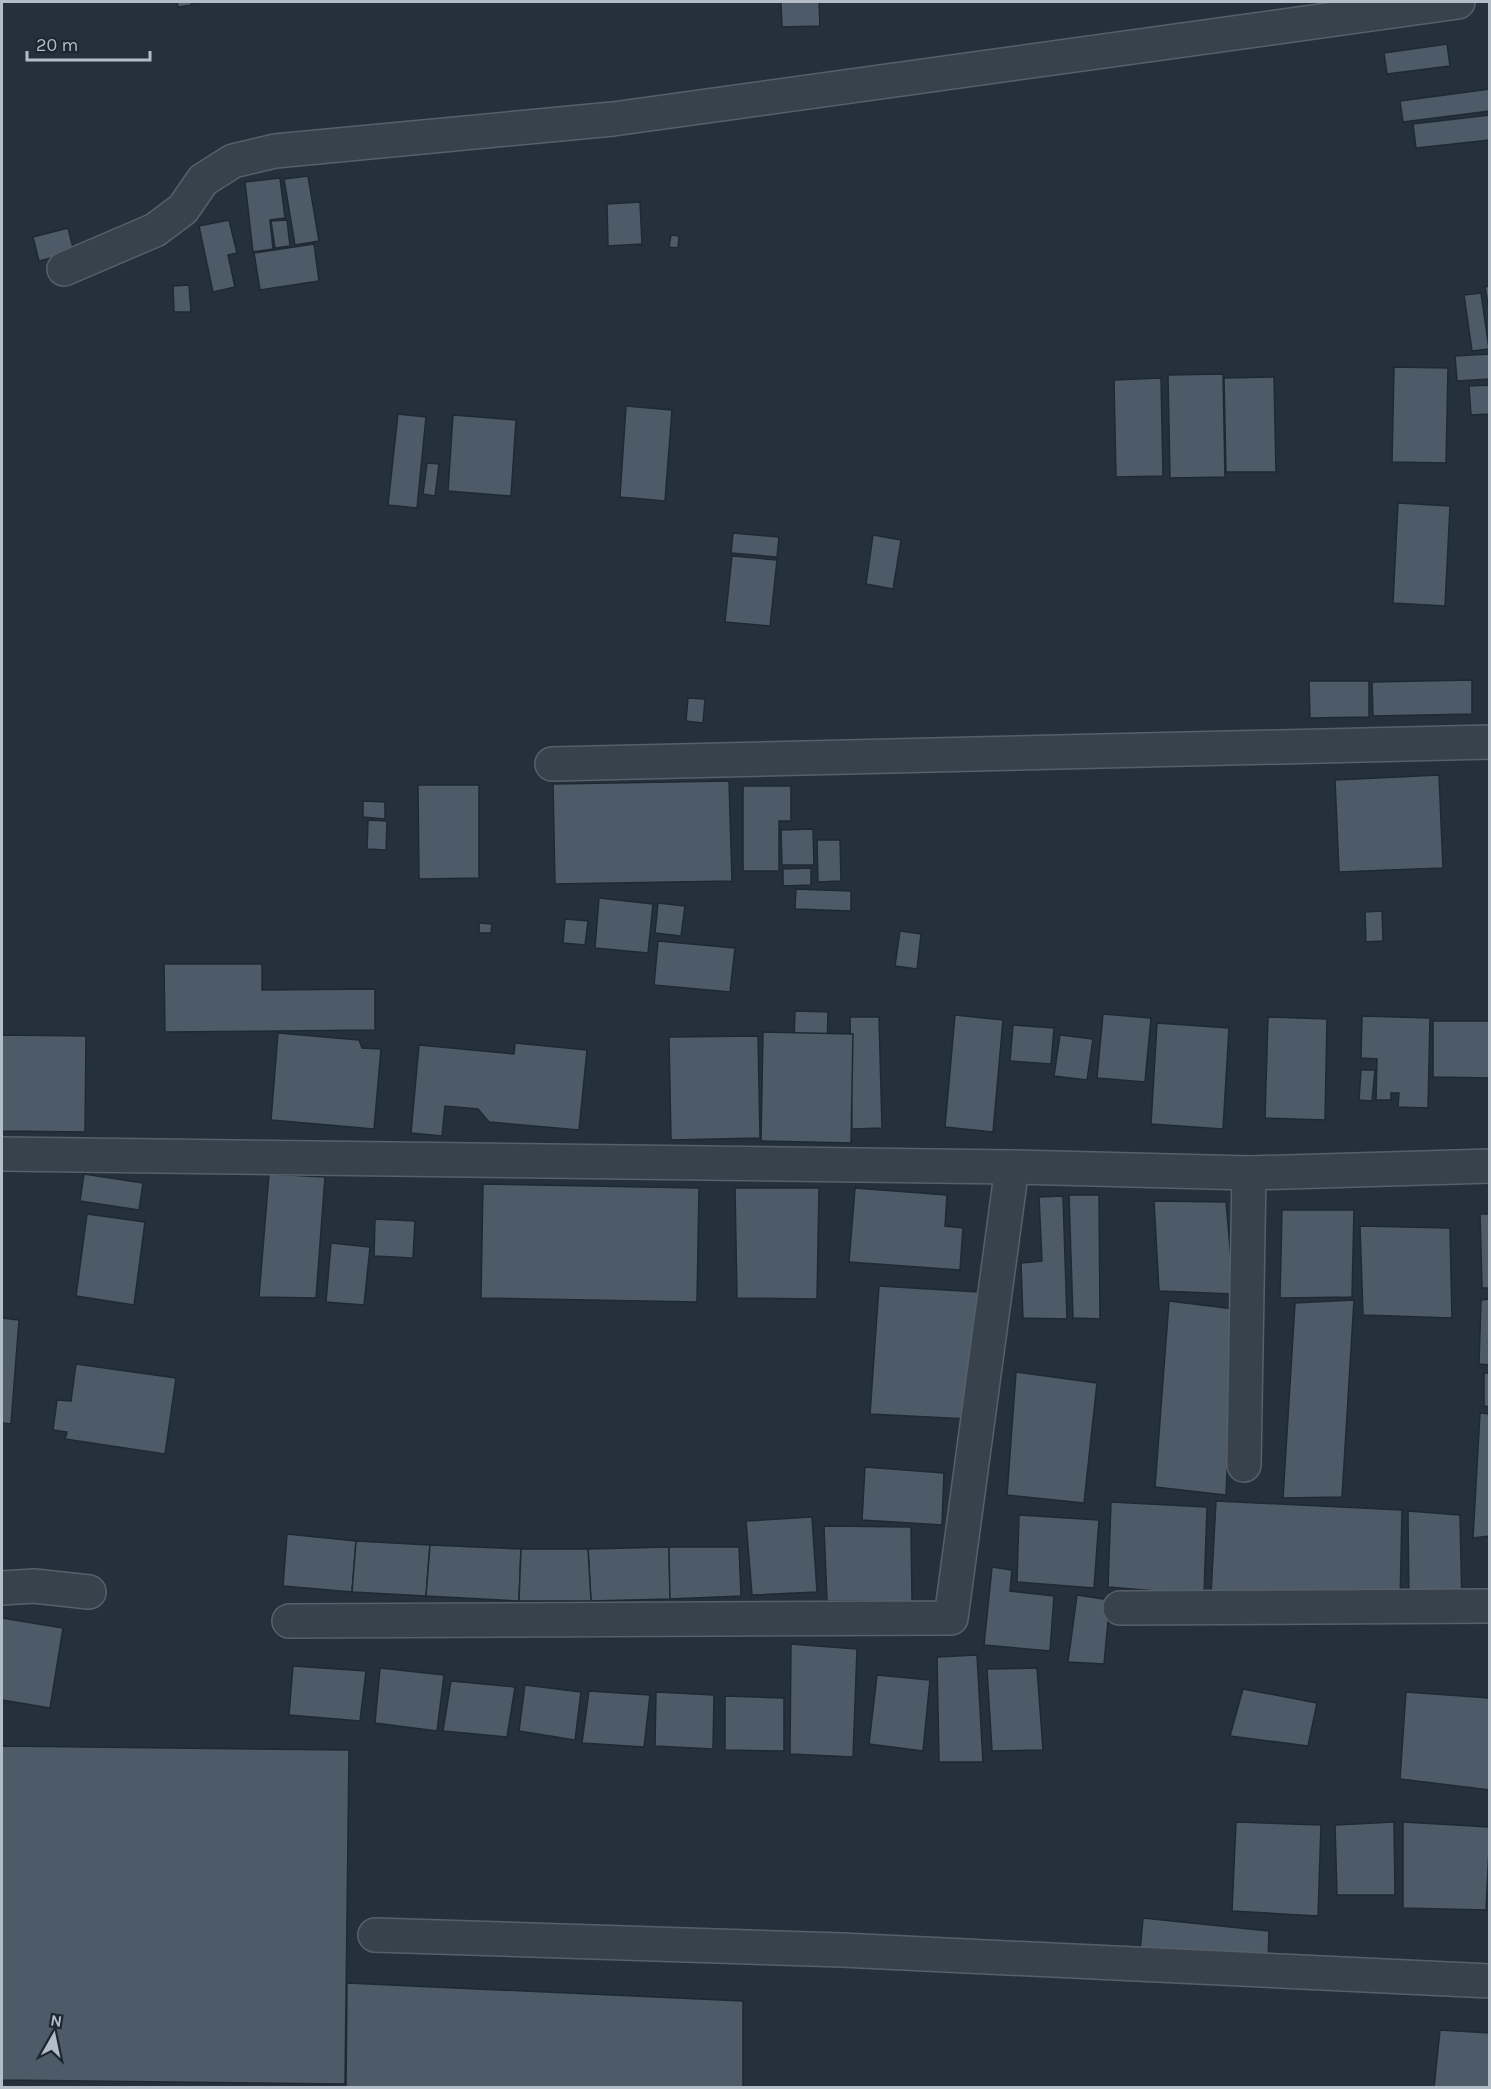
<svg xmlns="http://www.w3.org/2000/svg" width="1491" height="2089" viewBox="0 0 1491 2089" font-family="Karla,sans-serif">
<style>
.building{fill:#4d5a67;stroke:#1f2933;stroke-width:1.5}
.lines{fill:none;stroke-linecap:round;stroke-linejoin:round}
.minor-casing{stroke:#56606a;stroke-width:36}
.minor{stroke:#37424c;stroke-width:33}
</style>
<rect width="100%" height="100%" fill="#24313c"/>
<g class="building">
<path d="M 177,2 L 191,2 L 192,5 L 178,7 Z"/>
<path d="M 781,2 L 819,2 L 820,26 L 782,27 Z"/>
<path d="M 1447,44 L 1450,66 L 1387,74 L 1384,53 Z"/>
<path d="M 1490,89 L 1490,111 L 1403,122 L 1400,101 Z"/>
<path d="M 1490,115 L 1490,140 L 1416,148 L 1413,124 Z"/>
<path d="M 308,176 L 319,241 L 295,245 L 284,179 Z"/>
<path d="M 280,178 L 285,218 L 270,220 L 273,249 L 253,252 L 245,182 Z"/>
<path d="M 640,202 L 642,244 L 608,246 L 607,204 Z"/>
<path d="M 229,220 L 237,253 L 228,255 L 235,287 L 213,292 L 199,226 Z"/>
<path d="M 287,220 L 290,246 L 275,248 L 271,221 Z"/>
<path d="M 68,228 L 74,252 L 39,261 L 33,237 Z"/>
<path d="M 671,235 L 679,236 L 678,248 L 669,247 Z"/>
<path d="M 314,244 L 319,281 L 260,290 L 254,253 Z"/>
<path d="M 189,285 L 191,312 L 174,312 L 173,286 Z"/>
<path d="M 1490,286 L 1490,315 L 1485,287 Z"/>
<path d="M 1481,293 L 1489,349 L 1472,351 L 1464,295 Z"/>
<path d="M 1490,354 L 1490,379 L 1457,381 L 1455,356 Z"/>
<path d="M 1394,367 L 1448,368 L 1446,463 L 1392,462 Z"/>
<path d="M 1223,374 L 1225,477 L 1170,478 L 1168,375 Z"/>
<path d="M 1274,377 L 1276,472 L 1226,472 L 1224,378 Z"/>
<path d="M 1161,378 L 1163,476 L 1116,477 L 1114,380 Z"/>
<path d="M 1490,385 L 1490,414 L 1471,415 L 1469,386 Z"/>
<path d="M 626,406 L 672,410 L 665,501 L 620,497 Z"/>
<path d="M 398,414 L 426,417 L 417,508 L 388,505 Z"/>
<path d="M 453,415 L 516,420 L 511,496 L 448,491 Z"/>
<path d="M 427,463 L 439,464 L 435,496 L 423,494 Z"/>
<path d="M 1398,503 L 1450,506 L 1445,606 L 1393,603 Z"/>
<path d="M 733,533 L 779,537 L 777,557 L 731,553 Z"/>
<path d="M 873,535 L 901,540 L 893,589 L 866,584 Z"/>
<path d="M 732,556 L 777,560 L 770,626 L 725,622 Z"/>
<path d="M 1472,680 L 1472,714 L 1373,716 L 1372,682 Z"/>
<path d="M 1309,681 L 1369,681 L 1369,717 L 1310,718 Z"/>
<path d="M 688,698 L 705,699 L 703,723 L 686,721 Z"/>
<path d="M 1439,775 L 1443,868 L 1339,872 L 1335,780 Z"/>
<path d="M 729,781 L 732,881 L 555,884 L 553,784 Z"/>
<path d="M 418,785 L 479,785 L 479,878 L 419,879 Z"/>
<path d="M 743,786 L 791,786 L 791,821 L 779,821 L 779,871 L 743,871 Z"/>
<path d="M 363,801 L 385,802 L 385,819 L 363,817 Z"/>
<path d="M 368,820 L 387,821 L 386,850 L 367,849 Z"/>
<path d="M 813,829 L 814,865 L 782,865 L 781,830 Z"/>
<path d="M 817,840 L 840,840 L 841,881 L 818,882 Z"/>
<path d="M 811,868 L 811,885 L 783,886 L 783,869 Z"/>
<path d="M 796,889 L 851,891 L 851,911 L 795,909 Z"/>
<path d="M 599,898 L 653,904 L 648,953 L 595,948 Z"/>
<path d="M 658,903 L 685,906 L 681,936 L 655,933 Z"/>
<path d="M 1382,911 L 1383,941 L 1366,942 L 1365,912 Z"/>
<path d="M 565,919 L 588,921 L 585,945 L 563,943 Z"/>
<path d="M 479,923 L 492,924 L 491,933 L 479,933 Z"/>
<path d="M 900,931 L 921,934 L 917,969 L 895,966 Z"/>
<path d="M 658,941 L 735,948 L 730,992 L 654,985 Z"/>
<path d="M 164,964 L 262,964 L 262,990 L 375,989 L 375,1030 L 165,1032 Z"/>
<path d="M 795,1011 L 828,1012 L 825,1128 L 791,1127 Z"/>
<path d="M 1103,1014 L 1151,1018 L 1145,1082 L 1097,1078 Z"/>
<path d="M 955,1015 L 1003,1020 L 993,1132 L 945,1127 Z"/>
<path d="M 1362,1016 L 1430,1018 L 1428,1108 L 1398,1107 L 1399,1093 L 1391,1093 L 1391,1100 L 1376,1100 L 1377,1059 L 1361,1058 Z"/>
<path d="M 850,1017 L 879,1017 L 882,1128 L 852,1129 Z"/>
<path d="M 1268,1017 L 1327,1019 L 1325,1120 L 1265,1118 Z"/>
<path d="M 1433,1021 L 1490,1021 L 1490,1078 L 1433,1077 Z"/>
<path d="M 1157,1023 L 1229,1028 L 1223,1129 L 1151,1124 Z"/>
<path d="M 1013,1025 L 1054,1028 L 1051,1064 L 1010,1061 Z"/>
<path d="M 763,1032 L 853,1034 L 851,1143 L 761,1141 Z"/>
<path d="M 278,1033 L 359,1040 L 362,1048 L 381,1049 L 374,1129 L 271,1120 Z"/>
<path d="M 2,1035 L 86,1036 L 85,1132 L 2,1131 Z"/>
<path d="M 1060,1035 L 1093,1039 L 1087,1080 L 1054,1076 Z"/>
<path d="M 758,1036 L 760,1138 L 671,1140 L 669,1037 Z"/>
<path d="M 515,1043 L 587,1050 L 579,1130 L 489,1122 L 478,1109 L 445,1106 L 442,1136 L 411,1133 L 419,1045 L 514,1054 Z"/>
<path d="M 1361,1070 L 1375,1070 L 1372,1101 L 1359,1100 Z"/>
<path d="M 84,1174 L 143,1183 L 139,1210 L 80,1201 Z"/>
<path d="M 269,1174 L 325,1177 L 316,1298 L 259,1297 Z"/>
<path d="M 483,1184 L 699,1188 L 697,1302 L 481,1298 Z"/>
<path d="M 735,1188 L 819,1188 L 817,1299 L 737,1298 Z"/>
<path d="M 855,1188 L 947,1195 L 945,1226 L 963,1228 L 960,1270 L 849,1262 Z"/>
<path d="M 1069,1195 L 1099,1195 L 1100,1319 L 1073,1318 Z"/>
<path d="M 1063,1196 L 1067,1319 L 1023,1318 L 1021,1263 L 1042,1261 L 1039,1197 Z"/>
<path d="M 1154,1201 L 1226,1202 L 1234,1294 L 1159,1291 Z"/>
<path d="M 1282,1210 L 1354,1210 L 1352,1297 L 1280,1298 Z"/>
<path d="M 87,1214 L 145,1222 L 134,1305 L 76,1296 Z"/>
<path d="M 1480,1214 L 1490,1214 L 1490,1288 L 1482,1288 Z"/>
<path d="M 375,1219 L 415,1221 L 413,1258 L 374,1256 Z"/>
<path d="M 1360,1226 L 1450,1228 L 1452,1318 L 1363,1315 Z"/>
<path d="M 331,1243 L 370,1247 L 364,1305 L 326,1302 Z"/>
<path d="M 879,1286 L 979,1292 L 968,1419 L 870,1414 Z"/>
<path d="M 1490,1299 L 1490,1365 L 1479,1364 L 1481,1300 Z"/>
<path d="M 1354,1300 L 1342,1497 L 1283,1498 L 1295,1303 Z"/>
<path d="M 1169,1301 L 1234,1309 L 1226,1495 L 1155,1487 Z"/>
<path d="M 2,1318 L 19,1320 L 11,1424 L 2,1423 Z"/>
<path d="M 76,1364 L 176,1378 L 165,1454 L 65,1439 L 67,1432 L 53,1430 L 57,1400 L 71,1401 Z"/>
<path d="M 1016,1372 L 1097,1383 L 1084,1503 L 1007,1495 Z"/>
<path d="M 1484,1373 L 1490,1373 L 1490,1407 L 1484,1406 Z"/>
<path d="M 1480,1413 L 1490,1414 L 1490,1536 L 1473,1538 Z"/>
<path d="M 865,1467 L 944,1473 L 942,1525 L 862,1520 Z"/>
<path d="M 1216,1501 L 1402,1510 L 1400,1606 L 1211,1594 Z"/>
<path d="M 1111,1502 L 1207,1507 L 1204,1595 L 1108,1587 Z"/>
<path d="M 1408,1511 L 1460,1515 L 1462,1606 L 1409,1606 Z"/>
<path d="M 1019,1515 L 1099,1520 L 1094,1588 L 1017,1582 Z"/>
<path d="M 812,1517 L 817,1592 L 752,1595 L 746,1521 Z"/>
<path d="M 824,1526 L 911,1527 L 912,1602 L 827,1601 Z"/>
<path d="M 287,1534 L 356,1541 L 352,1592 L 283,1586 Z"/>
<path d="M 356,1541 L 430,1545 L 426,1596 L 352,1592 Z"/>
<path d="M 430,1545 L 521,1549 L 519,1601 L 426,1596 Z"/>
<path d="M 669,1547 L 670,1599 L 591,1601 L 588,1549 Z"/>
<path d="M 669,1547 L 739,1547 L 741,1596 L 670,1599 Z"/>
<path d="M 521,1549 L 588,1549 L 591,1601 L 519,1601 Z"/>
<path d="M 992,1567 L 1012,1570 L 1010,1591 L 1054,1596 L 1050,1651 L 984,1645 Z"/>
<path d="M 1077,1595 L 1110,1600 L 1104,1664 L 1068,1662 Z"/>
<path d="M 2,1618 L 63,1628 L 50,1708 L 2,1700 Z"/>
<path d="M 791,1644 L 857,1649 L 853,1757 L 790,1754 Z"/>
<path d="M 977,1655 L 983,1762 L 939,1762 L 937,1657 Z"/>
<path d="M 293,1666 L 366,1671 L 360,1721 L 289,1715 Z"/>
<path d="M 380,1668 L 444,1675 L 437,1731 L 375,1723 Z"/>
<path d="M 1037,1668 L 1043,1750 L 992,1751 L 987,1669 Z"/>
<path d="M 877,1675 L 930,1680 L 923,1751 L 869,1744 Z"/>
<path d="M 451,1681 L 515,1687 L 507,1737 L 443,1731 Z"/>
<path d="M 525,1685 L 581,1692 L 575,1740 L 519,1731 Z"/>
<path d="M 1243,1689 L 1317,1703 L 1308,1746 L 1230,1736 Z"/>
<path d="M 589,1691 L 650,1695 L 644,1747 L 582,1743 Z"/>
<path d="M 656,1692 L 714,1695 L 713,1749 L 655,1746 Z"/>
<path d="M 1406,1692 L 1490,1698 L 1490,1790 L 1400,1779 Z"/>
<path d="M 725,1696 L 784,1698 L 784,1751 L 725,1750 Z"/>
<path d="M 2,1746 L 349,1750 L 345,2084 L 2,2080 Z"/>
<path d="M 1236,1822 L 1321,1825 L 1318,1916 L 1232,1911 Z"/>
<path d="M 1394,1822 L 1395,1895 L 1337,1895 L 1335,1825 Z"/>
<path d="M 1403,1822 L 1490,1827 L 1486,1910 L 1403,1908 Z"/>
<path d="M 1143,1918 L 1269,1931 L 1268,1964 L 1140,1952 Z"/>
<path d="M 347,1983 L 743,2001 L 743,2088 L 346,2088 Z"/>
<path d="M 1440,2030 L 1490,2033 L 1490,2088 L 1434,2088 Z"/>
</g>
<g class="lines">
<g class="minor-casing">
<g id="minor">
<path d="M 64,269 L 155,230 L 183,209 L 203,180 L 233,161 L 275,151 L 613,119 L 1458,2"/>
<path d="M 552,764 L 1490,742"/>
<path d="M 2,1154 L 1012,1167 L 1249,1173 L 1490,1166"/>
<path d="M 1244,1465 L 1249,1173"/>
<path d="M 2,1588 L 34,1586 L 89,1592"/>
<path d="M 1120,1608 L 1490,1606"/>
<path d="M 289,1621 L 951,1618 L 1012,1167"/>
<path d="M 375,1935 L 842,1950 L 1490,1981"/>
</g>
</g>
<use href="#minor" class="minor"/>
</g>
<rect width="1491" height="2089" fill="none" stroke="#b3bdc8" stroke-width="6"/>
<g transform="translate(54 2035) rotate(9)" stroke="#1d2731" stroke-width="4.5" paint-order="stroke">
<path d="M0-4.5L10 22L0 15L-10 22Z" fill="#b3bdc8"/>
<text y="-9" font-size="16" font-weight="bold" text-anchor="middle" fill="#b3bdc8">N</text>
</g>
<path d="M27 51v9h123v-9" fill="none" stroke="#b3bdc8" stroke-width="3"/>
<text x="36" y="51" font-size="18" fill="#b3bdc8" stroke="#1d2731" stroke-width="4.5" paint-order="stroke">20 m</text>
</svg>
